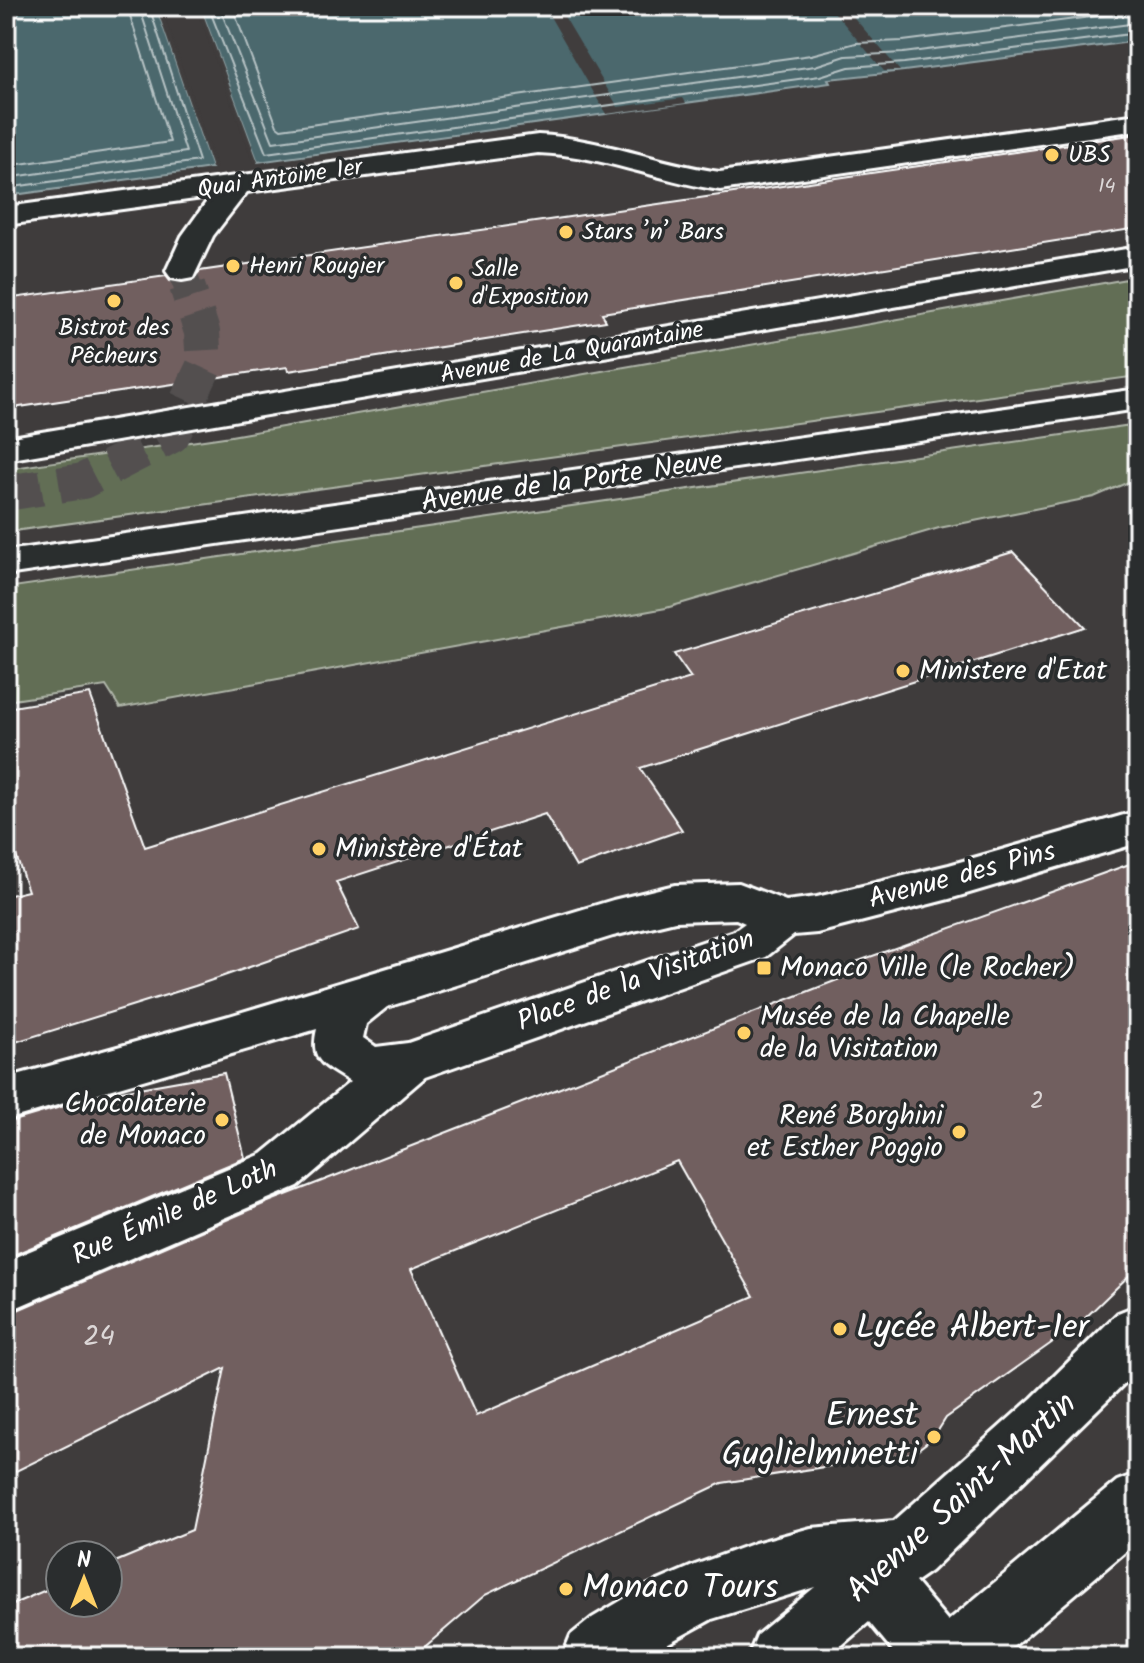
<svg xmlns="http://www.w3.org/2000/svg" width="1144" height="1663" viewBox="0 0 1144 1663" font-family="Kalam,sans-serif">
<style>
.green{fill:#626e55;stroke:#b0b6aa;stroke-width:2}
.water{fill:#4b686d;stroke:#93a4a7;stroke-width:2}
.pier{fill:#3f3c3c}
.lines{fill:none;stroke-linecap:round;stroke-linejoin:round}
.shore{stroke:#b7c3c5;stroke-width:2}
.building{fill:#715e5e;stroke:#fff;stroke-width:2;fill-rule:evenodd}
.major-tunnel-far1{stroke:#525050;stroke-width:28;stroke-dasharray:28 14;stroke-linecap:butt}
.major-tunnel{stroke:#525050;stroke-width:36;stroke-dasharray:36 18;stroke-linecap:butt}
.minor-casing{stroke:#fff;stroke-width:6}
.minor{fill:#2a2d2e;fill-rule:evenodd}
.poi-dot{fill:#ffd166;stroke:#2a2d2e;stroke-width:3}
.labels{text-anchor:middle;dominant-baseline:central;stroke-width:7;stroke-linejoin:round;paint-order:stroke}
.far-number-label{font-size:20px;fill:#dcd7d7}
.far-poi-label{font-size:24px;fill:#fff;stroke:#2a2d2e;text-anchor:start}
.far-street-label{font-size:24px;fill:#fff;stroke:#2a2d2e}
.number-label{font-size:24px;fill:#dcd7d7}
.street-label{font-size:28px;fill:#fff;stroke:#2a2d2e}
.poi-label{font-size:28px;fill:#fff;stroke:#2a2d2e;text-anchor:start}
.near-number-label{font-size:28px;fill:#dcd7d7}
.near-poi-label{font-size:34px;fill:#fff;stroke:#2a2d2e;text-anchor:start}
.near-street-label{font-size:34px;fill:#fff;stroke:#2a2d2e}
</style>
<rect width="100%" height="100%" fill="#3f3c3c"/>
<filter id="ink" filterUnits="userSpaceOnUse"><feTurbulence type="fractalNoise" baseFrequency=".0125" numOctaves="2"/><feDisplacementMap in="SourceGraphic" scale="16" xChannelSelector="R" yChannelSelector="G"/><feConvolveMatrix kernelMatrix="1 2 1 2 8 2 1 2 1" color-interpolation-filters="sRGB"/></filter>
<g filter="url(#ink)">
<g class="green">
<path d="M 1138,277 L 1138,376 L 6,532 L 6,469 L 231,436 Z"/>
<path d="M 1138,424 L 1138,478 L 1094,497 L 939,528 L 666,608 L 120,708 L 106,686 L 6,701 L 6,588 Z"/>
</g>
<g class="water">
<path d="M 6,6 L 156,6 L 212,168 L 6,196 Z"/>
<path d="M 200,6 L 1138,6 L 1138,41 L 904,71 L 828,79 L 830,83 L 258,162 Z"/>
</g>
<g class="pier">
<path d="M 156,6 L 161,6 L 216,168 L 212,168 Z"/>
<path d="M 196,6 L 200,6 L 258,162 L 254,163 Z"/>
<path d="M 544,6 L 558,6 L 618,107 L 683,98 L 686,103 L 606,114 Z"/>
<path d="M 829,6 L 844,6 L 900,71 L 884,71 Z"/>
</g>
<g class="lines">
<g class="shore">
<path d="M 208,6 L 266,153 L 820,76 L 849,67 L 904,63 L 1138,33"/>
<path d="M 219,6 L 273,142 L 815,66 L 846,56 L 903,53 L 1138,23"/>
<path d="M 232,6 L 277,126 L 281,129 L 811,55 L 856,43 L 903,41 L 1138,11"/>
<path d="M 6,166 L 170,142 L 127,6"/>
<path d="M 6,178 L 186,152 L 139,6"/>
<path d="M 6,188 L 199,161 L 149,6"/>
</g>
</g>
<g class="building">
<path d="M 1138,134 L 1138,228 L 602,313 L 606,321 L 288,371 L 287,367 L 6,409 L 6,299 L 166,276 L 170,281 L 183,283 L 194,281 L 200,271 Z"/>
<path d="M 1013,552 L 1085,627 L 640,768 L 682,830 L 576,867 L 545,814 L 336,882 L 359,929 L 195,986 L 6,1045 L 6,896 L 28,891 L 6,826 L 6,708 L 90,694 L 145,847 L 691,678 L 674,654 Z"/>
<path d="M 1138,861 L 1138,1267 L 1081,1322 L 946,1418 L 934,1437 L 913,1453 L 722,1483 L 485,1595 L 413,1657 L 6,1657 L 6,1607 L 60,1584 L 60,1603 L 108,1603 L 108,1565 L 192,1530 L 225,1368 L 6,1476 L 6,1315 L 268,1202 L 845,977 L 839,968 ZM 677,1161 L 754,1296 L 476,1416 L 411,1269 Z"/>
<path d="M 224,1073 L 245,1158 L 6,1258 L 6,1123 L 105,1094 Z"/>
</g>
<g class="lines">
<path class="major-tunnel-far1" d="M 182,271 L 188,288"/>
<path class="major-tunnel" d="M 6,493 L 83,481 L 172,435 L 204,366 L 202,332 L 187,286"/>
<g class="minor-casing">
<g id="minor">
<path d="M 1138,114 L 1138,130 L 720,190 C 658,181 601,155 538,153 L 247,192 L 213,236 L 193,278 L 182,280 L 171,278 L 166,271 L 182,236 L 210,197 L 6,225 L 6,207 L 538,135 C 601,138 658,164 720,172 Z"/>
<path d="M 1138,247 L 1138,265 L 6,460 L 6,438 Z"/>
<path d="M 1138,389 L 1138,409 L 6,575 L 6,551 Z"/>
<path d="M 1138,811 L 1138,843 L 949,899 L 817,933 L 794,935 L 766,957 L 425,1077 L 298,1186 L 6,1312 L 6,1261 L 262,1154 L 350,1082 C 325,1065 309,1062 317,1029 L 6,1120 L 6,1078 L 229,1016 L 613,900 L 675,885 L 739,883 L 786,901 L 817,897 L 949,865 ZM 736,919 L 745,923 L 734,931 L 408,1043 L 376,1047 L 363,1038 L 366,1024 L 387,1007 L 613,936 L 675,921 Z"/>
<path d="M 1138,1305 L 1138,1370 L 931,1571 L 915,1582 L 948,1621 L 1117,1481 L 1138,1473 L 1138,1541 L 1001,1657 L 898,1657 L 869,1622 L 828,1657 L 748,1657 L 757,1635 L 815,1587 L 712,1619 L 643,1657 L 562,1657 L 571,1635 L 592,1618 L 644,1587 L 695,1565 L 755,1543 L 811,1528 L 894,1521 L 1032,1398 L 1118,1313 Z"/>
</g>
</g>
<use href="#minor" class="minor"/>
</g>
</g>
<g class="poi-dot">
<circle cx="1052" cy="155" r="8"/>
<circle cx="566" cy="232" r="8"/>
<circle cx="233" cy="266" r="8"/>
<circle cx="456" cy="283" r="8"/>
<circle cx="114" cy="301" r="8"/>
<circle cx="903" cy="671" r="8"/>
<circle cx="319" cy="849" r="8"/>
<rect x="756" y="960" width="16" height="16" rx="4"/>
<circle cx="744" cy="1033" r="8"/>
<circle cx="222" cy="1120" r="8"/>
<circle cx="959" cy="1132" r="8"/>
<circle cx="840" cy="1329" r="8"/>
<circle cx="934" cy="1437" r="8"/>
<circle cx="566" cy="1589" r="8"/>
</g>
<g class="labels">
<g class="far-number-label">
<text x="1107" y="187">14</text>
</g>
<g class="far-poi-label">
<text x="1068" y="155">UBS</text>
<text x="582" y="232">Stars ’n’ Bars</text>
<text x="249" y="266">Henri Rougier</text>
<text x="472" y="269">Salle<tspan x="472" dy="28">d'Exposition</tspan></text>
<text x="114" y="328" text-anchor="middle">Bistrot des<tspan x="114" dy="28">Pêcheurs</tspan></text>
</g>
<g class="far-street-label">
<text transform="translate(280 179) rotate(-8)">Quai Antoine 1er</text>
<text transform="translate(572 353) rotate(-10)">Avenue de La Quarantaine</text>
</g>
<g class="number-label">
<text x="1037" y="1101">2</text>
</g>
<g class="street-label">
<text transform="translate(572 482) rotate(-8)">Avenue de la Porte Neuve</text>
<text transform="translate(962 876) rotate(-15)">Avenue des Pins</text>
<text transform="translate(636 981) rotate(-20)">Place de la Visitation</text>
<text transform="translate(175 1213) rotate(-24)">Rue Émile de Loth</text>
</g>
<g class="poi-label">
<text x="919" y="671">Ministere d'Etat</text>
<text x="335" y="849">Ministère d'État</text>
<text x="780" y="968">Monaco Ville (le Rocher)</text>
<text x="760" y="1017">Musée de la Chapelle<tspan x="760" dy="32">de la Visitation</tspan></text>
<text x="206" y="1104" text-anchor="end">Chocolaterie<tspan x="206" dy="32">de Monaco</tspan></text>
<text x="943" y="1116" text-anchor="end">René Borghini<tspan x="943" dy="32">et Esther Poggio</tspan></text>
</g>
<g class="near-number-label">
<text x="99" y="1337">24</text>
</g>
<g class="near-poi-label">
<text x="856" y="1329">Lycée Albert-1er</text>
<text x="918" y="1417" text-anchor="end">Ernest<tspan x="918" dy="39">Guglielminetti</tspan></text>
<text x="582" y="1589">Monaco Tours</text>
</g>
<g class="near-street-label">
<text transform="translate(962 1498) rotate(-42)">Avenue Saint-Martin</text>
</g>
</g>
<rect width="1144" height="1663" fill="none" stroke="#2a2d2e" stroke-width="32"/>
<rect x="16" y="16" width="1112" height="1631" fill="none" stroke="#fff" stroke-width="3" filter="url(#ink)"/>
<g transform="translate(84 1579)"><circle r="38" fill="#2a2d2e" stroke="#7f8182" stroke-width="2"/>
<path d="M0-6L14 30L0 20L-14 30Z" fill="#ffd166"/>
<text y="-12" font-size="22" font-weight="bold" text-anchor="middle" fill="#ffffff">N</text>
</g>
</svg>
